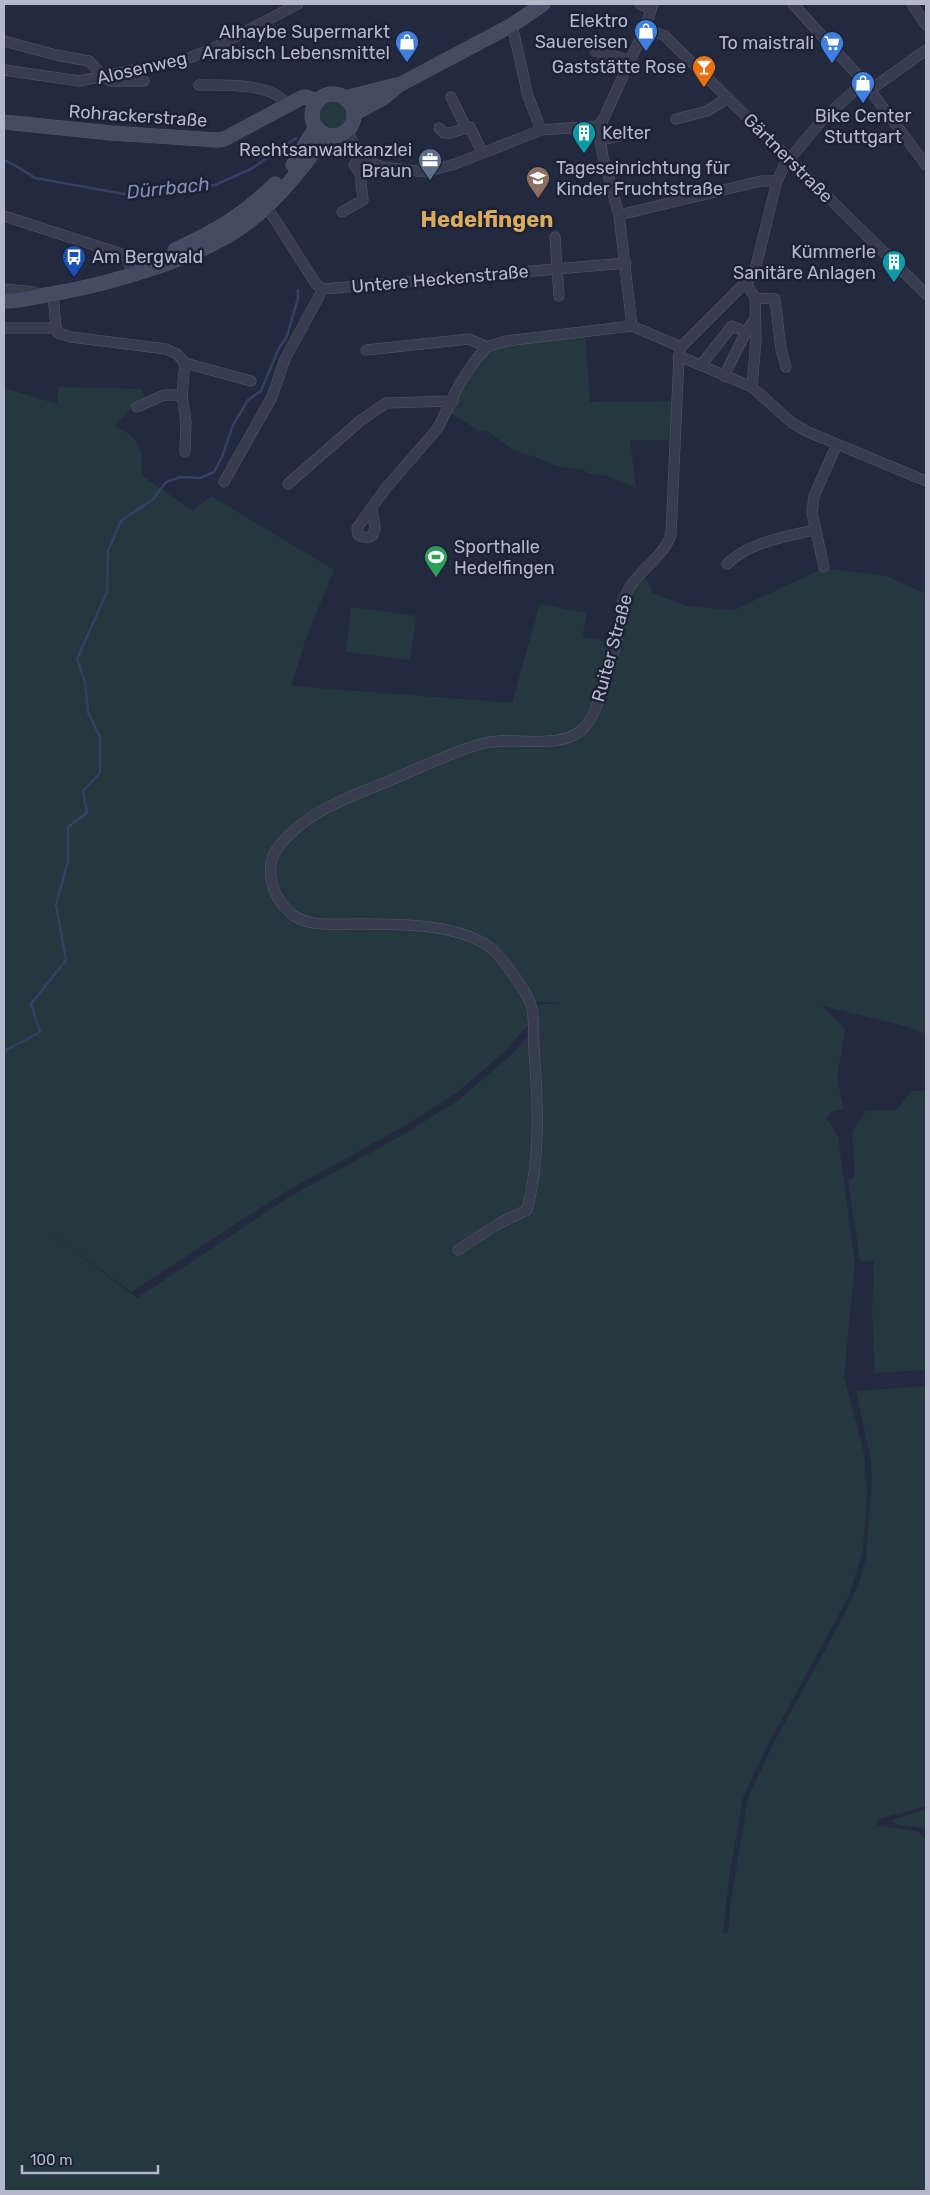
<svg xmlns="http://www.w3.org/2000/svg" width="930" height="2195" viewBox="0 0 930 2195" font-family="Rubik,sans-serif">
<style>
.green{fill:#253840;fill-rule:evenodd}
.lines{fill:none;stroke-linecap:round;stroke-linejoin:round}
.stream{stroke:#354065;stroke-width:2.5}
.street-casing{stroke:#52586a;stroke-width:11}
.secondary-casing{stroke:#52586a;stroke-width:15}
.street{stroke:#373d4f;stroke-width:10}
.secondary{stroke:#454b62;stroke-width:14}
.labels{text-anchor:middle;dominant-baseline:central;stroke-width:5;stroke-linejoin:round;paint-order:stroke}
.poi-label{font-size:18px;fill:#b3b8ca;stroke:#1c2234;text-anchor:end}
.street-label{font-size:18px;fill:#b3b8ca;stroke:#1c2234}
.water-label{font-size:19px;font-style:italic;fill:#818eb7;stroke:#1c2234}
.district-label{font-size:22px;font-weight:bold;fill:#d9ab5f;stroke:#1c2234}
</style>
<rect width="100%" height="100%" fill="#232a3f"/>
<g class="green">
<circle cx="333" cy="115" r="14"/>
<path d="M 585,331 L 590,402 L 672,401 L 671,440 L 630,440 L 636,488 L 607,476 L 588,473 L 583,470 L 555,466 L 538,458 L 513,450 L 489,432 L 479,431 L 448,411 L 487,347 Z"/>
<path d="M 58,387 L 141,389 L 148,403 L 130,411 L 114,426 C 131,433 142,442 142,462 C 142,468 141,472 144,477 L 193,511 L 211,496 L 334,570 L 305,641 L 291,686 L 512,703 L 540,604 L 587,613 L 582,637 L 617,643 L 622,604 L 642,571 L 653,593 L 686,606 L 734,610 L 824,568 L 886,576 L 926,594 L 926,1034 L 901,1025 L 822,1006 L 845,1029 L 837,1079 L 844,1109 L 833,1111 L 826,1118 L 838,1137 L 855,1264 L 844,1377 L 864,1453 L 867,1490 L 863,1550 L 849,1596 L 765,1750 L 743,1798 L 730,1872 L 723,1933 L 728,1933 L 730,1907 L 748,1798 L 773,1744 L 840,1623 L 859,1584 L 866,1558 L 872,1484 L 871,1460 L 856,1391 L 926,1386 L 926,1806 L 878,1819 L 877,1825 L 919,1832 L 925,1839 L 926,2191 L 4,2191 L 4,388 L 57,404 ZM 525,1002 L 564,1003 L 531,1005 L 533,1031 L 511,1055 L 460,1099 L 408,1132 L 289,1197 L 137,1298 L 39,1224 L 131,1292 L 285,1192 L 406,1125 L 455,1094 L 504,1052 L 529,1024 Z"/>
<path d="M 351,607 L 416,616 L 410,660 L 346,652 Z"/>
<path d="M 911,1091 L 926,1091 L 926,1370 L 875,1373 L 872,1311 L 874,1262 L 860,1261 L 848,1181 L 855,1177 L 852,1132 L 866,1111 L 897,1110 Z"/>
<path d="M 926,1809 L 926,1828 L 898,1825 L 892,1822 L 893,1820 Z"/>
</g>
<g class="lines">
<g class="stream">
<path d="M 4,160 L 16,166 L 35,178 L 124,194 L 215,185 L 251,169 L 296,138"/>
<path d="M 4,1051 L 40,1032 L 31,1004 L 66,960 L 56,905 L 68,861 L 68,827 L 87,813 L 83,791 L 100,773 L 100,737 L 88,712 L 85,682 L 77,659 L 107,592 L 108,551 L 121,521 L 153,499 L 166,482 L 181,477 L 200,478 L 214,472 L 222,457 L 233,425 L 248,400 L 261,391 L 279,348 L 287,336 L 298,298 L 298,290"/>
</g>
<g class="street-casing">
<g id="street">
<path d="M 640,4 L 651,9"/>
<path d="M 793,4 L 864,82 L 926,165"/>
<path d="M 912,4 L 926,25"/>
<path d="M 512,25 L 528,96 L 541,130"/>
<path d="M 645,28 L 665,36 L 926,294"/>
<path d="M 4,41 L 56,55 L 89,61 L 103,76 L 111,81 L 144,81"/>
<path d="M 595,51 L 629,60"/>
<path d="M 4,70 L 79,81 L 183,60 L 210,50 L 298,4"/>
<path d="M 199,85 C 223,85 273,82 287,105"/>
<path d="M 870,90 L 926,50"/>
<path d="M 451,97 L 466,128"/>
<path d="M 676,119 L 707,111 L 728,98"/>
<path d="M 598,126 L 603,157 L 619,215 L 632,326 L 681,347"/>
<path d="M 439,128 L 444,133 L 450,133 L 470,127 L 482,152"/>
<path d="M 347,132 L 361,155 L 371,162 L 382,167 L 425,172 L 455,164 L 541,130 L 598,126 L 603,120 L 645,28 L 653,4"/>
<path d="M 600,140 L 624,135"/>
<path d="M 261,202 L 274,218 L 316,284 L 323,289 L 626,263"/>
<path d="M 342,212 L 363,200 L 360,173 L 354,165 L 361,155"/>
<path d="M 619,215 L 761,181 L 777,181"/>
<path d="M 4,216 L 125,255 L 134,274"/>
<path d="M 555,237 L 559,296"/>
<path d="M 746,283 L 755,298 L 756,339 L 752,387 L 792,423 L 808,432 L 926,481"/>
<path d="M 4,289 L 34,292 L 40,297"/>
<path d="M 53,294 L 56,328 L 58,333 L 71,337 L 166,349 L 177,354 L 185,363 L 182,395 L 186,422 L 185,452"/>
<path d="M 755,298 L 775,299 L 781,349 L 786,367"/>
<path d="M 4,328 L 56,328"/>
<path d="M 366,350 L 469,339 L 487,347"/>
<path d="M 679,356 L 752,387"/>
<path d="M 185,363 L 251,381"/>
<path d="M 701,365 L 732,326 L 746,332"/>
<path d="M 724,376 L 746,332 L 755,319"/>
<path d="M 137,407 L 164,395 L 182,395"/>
<path d="M 224,482 L 272,397 L 285,359 L 323,289"/>
<path d="M 288,484 L 360,421 L 386,403 L 453,401"/>
<path d="M 372,508 L 375,528 L 373,535 C 368,539 364,538 358,535 L 357,528 L 386,488 L 438,428 L 460,383 L 477,358 L 487,347 L 506,341 L 632,326"/>
<path d="M 727,564 C 750,542 784,537 814,530"/>
<path d="M 824,567 L 812,513 L 814,496 L 837,444"/>
<path d="M 458,1250 L 498,1224 L 527,1210 C 541,1156 538,1104 534,1049 C 533,1035 535,1018 531,1005 C 527,992 503,959 493,950 C 461,922 393,924 353,924 C 333,924 310,927 293,915 C 283,907 275,895 272,883 C 269,870 270,857 279,846 C 307,809 357,795 398,777 C 426,765 452,752 481,744 C 510,735 555,750 579,732 C 596,719 599,696 605,677 C 609,665 615,653 617,640 C 620,628 619,614 623,602 C 632,572 661,562 671,535 L 679,356 L 681,347 L 754,274 L 777,181 L 784,166 L 822,120 L 864,82"/>
</g>
</g>
<g class="secondary-casing">
<g id="secondary">
<circle cx="333" cy="115" r="21"/>
<path d="M 345,98 L 396,85"/>
<path d="M 354,114 L 383,98 L 399,85 L 512,25 L 543,4"/>
<path d="M 4,122 L 111,133 L 217,140 L 224,139 L 301,98 L 305,97 L 318,101"/>
<path d="M 293,165 L 316,127"/>
<path d="M 175,250 C 216,231 243,216 275,184"/>
<path d="M 4,301 C 21,301 36,296 52,294 C 109,284 198,259 244,225 C 276,202 303,168 325,136"/>
</g>
</g>
<use href="#street" class="street"/>
<use href="#secondary" class="secondary"/>
</g>
<defs>
<g id="shop-pin" transform="scale(1.25)"><path d="M0 17L-7.5 6A9.5 9.5 0 1 1 7.5 6Z" fill="#3f7fe0" stroke="#1c2234"/><path d="M-5-2.5h2.3a2.7 3.5 0 0 1 5.4 0H5L5.5 6h-11ZM-1.5-2.5h3a1.5 2.3 0 0 0-3 0Z" fill="#fff"/></g>
<g id="supermarket-pin" transform="scale(1.25)"><path d="M0 17L-7.5 6A9.5 9.5 0 1 1 7.5 6Z" fill="#3f7fe0" stroke="#1c2234"/><path d="M-6-5.5h2.5l.6 2H6L4.5 2H-2.5L-4.4-4H-6ZM-1.5 3.2a1.3 1.3 0 1 0 .1 0ZM3 3.2a1.3 1.3 0 1 0 .1 0Z" fill="#fff"/></g>
<g id="bar-pin" transform="scale(1.25)"><path d="M0 17L-7.5 6A9.5 9.5 0 1 1 7.5 6Z" fill="#e8710a" stroke="#1c2234"/><path d="M-6-5H6L.8 .8V4.5H3.5V6h-7V4.5H-.8V.8Z" fill="#fff"/></g>
<g id="building-pin" transform="scale(1.25)"><path d="M0 17L-7.5 6A9.5 9.5 0 1 1 7.5 6Z" fill="#0f9aa8" stroke="#1c2234"/><path d="M-4-6H4V6H1V3H-1V6H-4ZM-2.5-4.3h1.7v1.8h-1.7ZM.8-4.3h1.7v1.8H.8ZM-2.5-1h1.7V.8h-1.7ZM.8-1h1.7V.8H.8Z" fill="#fff"/></g>
<g id="office-pin" transform="scale(1.25)"><path d="M0 17L-7.5 6A9.5 9.5 0 1 1 7.5 6Z" fill="#5c6f8a" stroke="#1c2234"/><path d="M-6-3h4V-5.5h4V-3h4V5H-6ZM-1-4.5V-3h2v-1.5ZM-6 0V1H6V0Z" fill="#fff"/></g>
<g id="school-pin" transform="scale(1.25)"><path d="M0 17L-7.5 6A9.5 9.5 0 1 1 7.5 6Z" fill="#8d6e63" stroke="#1c2234"/><path d="M0-5L7-2L0 1L-7-2ZM-4 1L0 2.5L4 1V4Q0 6-4 4Z" fill="#fff"/></g>
<g id="bus-pin" transform="scale(1.25)"><path d="M0 17L-7.5 6A9.5 9.5 0 1 1 7.5 6Z" fill="#1a4fb4" stroke="#1c2234"/><path d="M-5-6H5V4H4V6H2V4H-2V6H-4V4H-5ZM-3.5-4V0h7V-4ZM-3.5 1.2v1.5H-2V1.2ZM2 1.2v1.5H3.5V1.2Z" fill="#fff"/></g>
<g id="stadium-pin" transform="scale(1.25)"><path d="M0 17L-7.5 6A9.5 9.5 0 1 1 7.5 6Z" fill="#2e9e5b" stroke="#1c2234"/><path d="M0-5a6.5 5 0 1 0 0 10a6.5 5 0 1 0 0-10ZM-3.5-1.8h7v3.6h-7Z" fill="#fff"/></g>
</defs>
<g fill-rule="evenodd">
<use href="#shop-pin" x="646" y="31"/>
<use href="#shop-pin" x="407" y="42"/>
<use href="#supermarket-pin" x="832" y="43"/>
<use href="#bar-pin" x="704" y="67"/>
<use href="#shop-pin" x="863" y="83"/>
<use href="#building-pin" x="584" y="133"/>
<use href="#office-pin" x="430" y="160"/>
<use href="#school-pin" x="538" y="178"/>
<use href="#bus-pin" x="74" y="257"/>
<use href="#building-pin" x="894" y="262"/>
<use href="#stadium-pin" x="436" y="557"/>
</g>
<g class="labels">
<g class="poi-label">
<text x="628" y="21">Elektro<tspan x="628" dy="21">Sauereisen</tspan></text>
<text x="390" y="32">Alhaybe Supermarkt<tspan x="390" dy="21">Arabisch Lebensmittel</tspan></text>
<text x="814" y="43">To maistrali</text>
<text x="686" y="67">Gaststätte Rose</text>
<text x="863" y="116" text-anchor="middle">Bike Center<tspan x="863" dy="21">Stuttgart</tspan></text>
<text x="602" y="133" text-anchor="start">Kelter</text>
<text x="412" y="150">Rechtsanwaltkanzlei<tspan x="412" dy="21">Braun</tspan></text>
<text x="556" y="168" text-anchor="start">Tageseinrichtung für<tspan x="556" dy="21">Kinder Fruchtstraße</tspan></text>
<text x="876" y="252">Kümmerle<tspan x="876" dy="21">Sanitäre Anlagen</tspan></text>
<text x="92" y="257" text-anchor="start">Am Bergwald</text>
<text x="454" y="547" text-anchor="start">Sporthalle<tspan x="454" dy="21">Hedelfingen</tspan></text>
</g>
<g class="street-label">
<text transform="translate(142 68) rotate(-13)">Alosenweg</text>
<text transform="translate(138 116) rotate(4)">Rohrackerstraße</text>
<text transform="translate(788 158) rotate(45)">Gärtnerstraße</text>
<text transform="translate(440 279) rotate(-5)">Untere Heckenstraße</text>
<text transform="translate(612 648) rotate(-75)">Ruiter Straße</text>
</g>
<g class="water-label">
<text transform="translate(168 188) rotate(-6)">Dürrbach</text>
</g>
<g class="district-label">
<text x="487" y="219">Hedelfingen</text>
</g>
</g>
<rect width="930" height="2195" fill="none" stroke="#b3b8ca" stroke-width="10"/>
<path d="M22 2165v8h136v-8" fill="none" stroke="#b3b8ca" stroke-width="2.5"/>
<text x="30" y="2165" font-size="15" fill="#b3b8ca" stroke="#1c2234" stroke-width="4" paint-order="stroke">100 m</text>
</svg>
